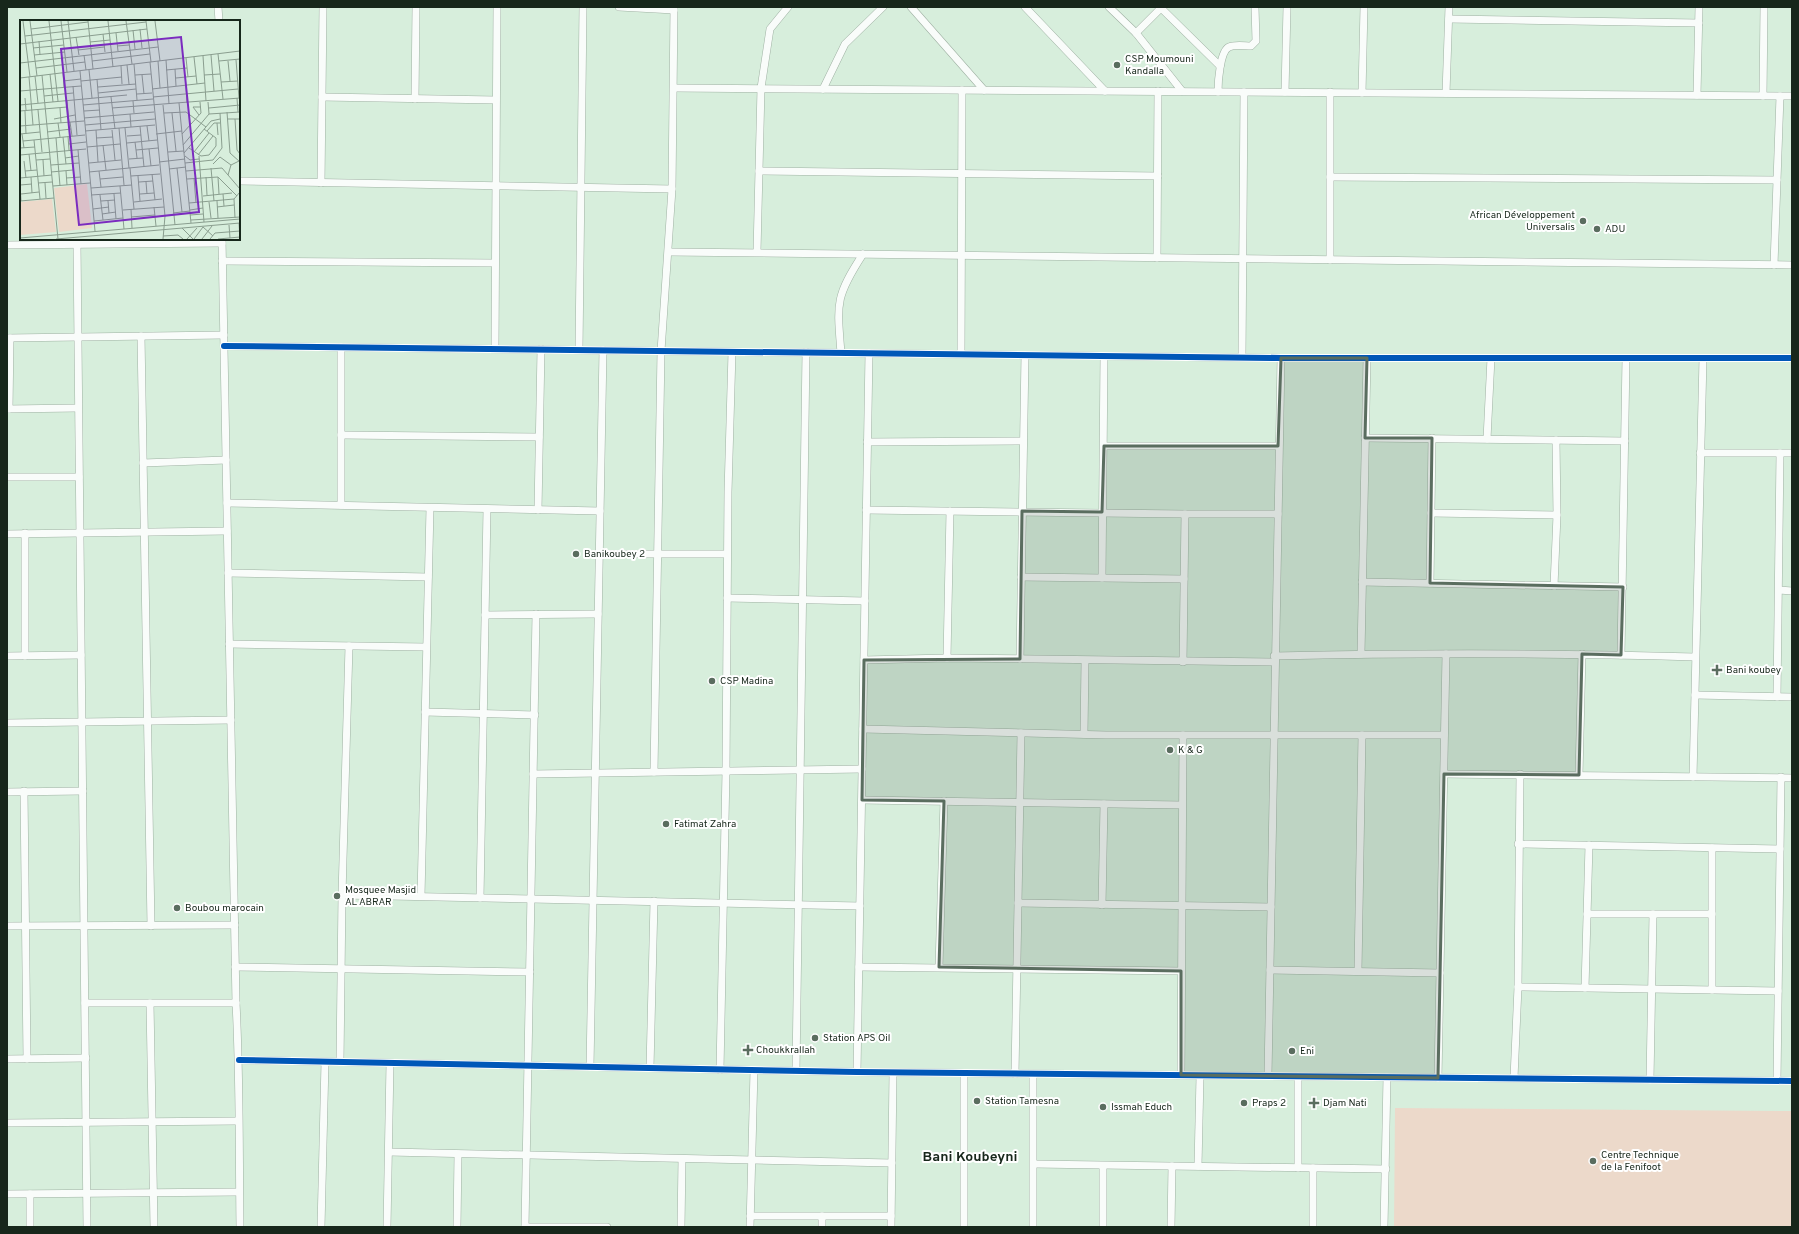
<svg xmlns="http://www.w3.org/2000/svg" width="1799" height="1234" viewBox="0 0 1799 1234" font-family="Overpass,sans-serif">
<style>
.green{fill:#ecd9ca}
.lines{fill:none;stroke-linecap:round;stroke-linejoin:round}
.minor-casing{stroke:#9fb1a3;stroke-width:8}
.minor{stroke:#f9fcfa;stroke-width:7}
.cycleway-casing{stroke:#fff;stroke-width:8}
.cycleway{stroke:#0057b8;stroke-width:6}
.marked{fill:#5a6d5f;fill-opacity:0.2;stroke:#5a6d5f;stroke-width:3;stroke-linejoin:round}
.poi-dot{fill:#5a6d5f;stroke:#fff;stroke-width:1.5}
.labels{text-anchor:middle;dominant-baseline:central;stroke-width:4;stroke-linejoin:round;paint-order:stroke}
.poi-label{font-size:10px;fill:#17271b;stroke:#fff;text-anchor:start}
.district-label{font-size:14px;font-weight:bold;fill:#17271b;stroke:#fff}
.inset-road{fill:none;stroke:#8a9e8f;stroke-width:1}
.view{fill:#7b2cbf;fill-opacity:0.15;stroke:#7b2cbf;stroke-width:2}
.inset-edge{fill:none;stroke:#17271b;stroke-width:2}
</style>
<rect width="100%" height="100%" fill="#d7eedc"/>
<path class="green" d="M 1395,1108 L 1792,1111 L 1792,1227 L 1394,1227 Z"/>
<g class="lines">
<g class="minor-casing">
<g id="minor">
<path d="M 218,7 L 219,21"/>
<path d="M 619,7 L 674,10"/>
<path d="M 911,7 L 984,90"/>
<path d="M 1025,7 L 1105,91"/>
<path d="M 1109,7 L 1136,33 L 1182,91"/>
<path d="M 1161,8 L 1220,66"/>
<path d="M 1449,19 L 1699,23"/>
<path d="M 1136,33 L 1162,7"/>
<path d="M 674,88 L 1792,96"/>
<path d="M 823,89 L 845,44 L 883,7"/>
<path d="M 1218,92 C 1218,82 1220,51 1229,47 C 1235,44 1245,46 1251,46 L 1256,41 L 1255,7"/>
<path d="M 1285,92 L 1287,7"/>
<path d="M 1330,92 L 1330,260"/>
<path d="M 1362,93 L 1364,7"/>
<path d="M 1446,93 L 1449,7"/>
<path d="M 1697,95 L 1699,7"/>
<path d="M 1763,96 L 1764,7"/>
<path d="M 322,97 L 496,100"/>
<path d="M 415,99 L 416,7"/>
<path d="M 759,171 L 1158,176"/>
<path d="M 1330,177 L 1777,180"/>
<path d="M 239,181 L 672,189"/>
<path d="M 321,183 L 323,7"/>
<path d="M 222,239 L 236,1003 C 240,1077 239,1152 240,1227"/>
<path d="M 77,244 L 87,1227"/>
<path d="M 7,245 L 222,243"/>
<path d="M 669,252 L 1792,265"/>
<path d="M 757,252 L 761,88 L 770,29 L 788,7"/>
<path d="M 1157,258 L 1158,91"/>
<path d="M 222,261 L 495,263"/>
<path d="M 1774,265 L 1780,96"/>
<path d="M 141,336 L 151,926"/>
<path d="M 7,338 L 224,335"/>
<path d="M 224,346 L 1281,358 L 1792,358"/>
<path d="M 341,347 L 341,505"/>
<path d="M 495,349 L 497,7"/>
<path d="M 579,350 L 583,7"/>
<path d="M 841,353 C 837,303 835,297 863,254"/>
<path d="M 961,354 L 962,90"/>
<path d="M 1242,357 L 1244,92"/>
<path d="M 7,409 L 78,408"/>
<path d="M 9,409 L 10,338"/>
<path d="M 341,435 L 539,437"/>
<path d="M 1365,438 L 1625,441"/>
<path d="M 1487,439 L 1491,358"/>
<path d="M 867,442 L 1023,441"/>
<path d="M 1104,446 L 1278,446"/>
<path d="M 1700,453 L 1792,453"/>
<path d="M 143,463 L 226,460"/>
<path d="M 7,477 L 79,477"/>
<path d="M 227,503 L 600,511"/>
<path d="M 538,510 L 541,349"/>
<path d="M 866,510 L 1185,514 L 1278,514"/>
<path d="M 1431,513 L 1557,515"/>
<path d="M 7,534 L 227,531"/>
<path d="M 599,554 L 727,554"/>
<path d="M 228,573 L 428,577"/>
<path d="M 1021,577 L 1184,579"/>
<path d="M 1102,578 L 1104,356"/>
<path d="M 1362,582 L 1623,587"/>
<path d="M 1430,583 L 1432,438"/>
<path d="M 1554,586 L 1557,515 L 1556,440"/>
<path d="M 1779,590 L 1792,591"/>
<path d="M 727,598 L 865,601"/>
<path d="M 485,615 L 598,614"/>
<path d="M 229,644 L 426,647"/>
<path d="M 1361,654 L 1367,358"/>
<path d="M 1621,655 L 1626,358"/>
<path d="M 7,656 L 81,655"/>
<path d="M 25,656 L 25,533"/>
<path d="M 1274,656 C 1415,653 1555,653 1695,657"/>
<path d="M 947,658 L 950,511"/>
<path d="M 1020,659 L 1025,355"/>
<path d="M 864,660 L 947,658 L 1274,662"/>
<path d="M 1183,662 L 1185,514"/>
<path d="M 1695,695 L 1792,697"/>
<path d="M 1777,697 L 1780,453"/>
<path d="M 425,712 L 535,715"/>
<path d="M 7,723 L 231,720"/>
<path d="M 863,729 L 1106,735 L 1444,735"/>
<path d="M 1084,734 L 1085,661"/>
<path d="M 654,772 L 661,351 L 672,189 L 674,7"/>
<path d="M 533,774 L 862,769"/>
<path d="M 1444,774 L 1792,778"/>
<path d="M 1579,775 L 1582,654"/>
<path d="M 1693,777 L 1703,358"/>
<path d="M 24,791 L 27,1059"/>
<path d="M 7,792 L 83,791"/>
<path d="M 862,800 L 1182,805"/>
<path d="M 1518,844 L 1780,849"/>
<path d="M 342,895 L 860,906"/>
<path d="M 421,896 L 430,508"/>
<path d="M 480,898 L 487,509"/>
<path d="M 1018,903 L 1271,907"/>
<path d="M 1102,905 L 1104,804"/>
<path d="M 1587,914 L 1712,914"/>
<path d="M 7,926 L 235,925"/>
<path d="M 235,967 L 530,972"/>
<path d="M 859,967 L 1181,971"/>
<path d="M 939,967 L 944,801"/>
<path d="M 1270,970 L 1440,973"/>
<path d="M 1358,971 L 1362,735"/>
<path d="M 1518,987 L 1778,991"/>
<path d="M 1585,988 L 1589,845"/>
<path d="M 1712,990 L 1712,848"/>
<path d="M 85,1003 L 236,1003"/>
<path d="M 150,1003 L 154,1227"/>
<path d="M 7,1059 L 86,1058"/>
<path d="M 239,1060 L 857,1072 L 1792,1081"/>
<path d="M 340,1062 L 342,895 L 349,646"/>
<path d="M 590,1067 L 603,350"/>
<path d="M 650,1068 L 654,901"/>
<path d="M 720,1070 L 726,771 L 728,492 L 732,352"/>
<path d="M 796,1071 L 806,352"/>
<path d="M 857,1072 L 869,353"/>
<path d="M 1015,1074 L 1021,733"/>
<path d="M 1181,1075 L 1183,735"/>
<path d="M 1268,1076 L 1281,358"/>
<path d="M 1298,1076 L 1298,1168"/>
<path d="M 1438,1078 L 1446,654"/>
<path d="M 1514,1078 L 1518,987 L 1520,774"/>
<path d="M 1650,1080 L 1653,914"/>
<path d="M 1777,1081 L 1781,777"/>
<path d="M 7,1123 L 238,1121"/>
<path d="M 389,1152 L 892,1163"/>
<path d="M 1034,1164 L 1386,1169"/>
<path d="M 1198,1166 L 1200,1076"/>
<path d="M 1313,1168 L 1313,1227"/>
<path d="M 7,1194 L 239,1192"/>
<path d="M 30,1194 L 30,1227"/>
<path d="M 750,1216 L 891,1216"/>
<path d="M 321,1227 L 325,1062"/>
<path d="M 387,1227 L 390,1063"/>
<path d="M 457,1227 L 458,1154"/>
<path d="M 525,1227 L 536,614"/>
<path d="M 525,1227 L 607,1227"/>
<path d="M 681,1227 L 682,1159"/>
<path d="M 750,1227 L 754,1070"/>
<path d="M 822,1227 L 822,1216"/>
<path d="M 891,1227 L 893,1073"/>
<path d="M 964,1227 L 964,1073"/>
<path d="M 1033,1227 L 1033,1074"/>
<path d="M 1103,1227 L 1103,1166"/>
<path d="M 1171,1227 L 1172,1166"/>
<path d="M 1384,1227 L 1387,1077"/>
</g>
</g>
<use href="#minor" class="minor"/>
<g class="cycleway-casing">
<g id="cycleway">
<path d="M 224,346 L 1281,358 L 1792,358"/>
<path d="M 239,1060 L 857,1072 L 1792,1081"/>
</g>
</g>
<use href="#cycleway" class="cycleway"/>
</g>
<path class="marked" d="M 1281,358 L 1367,358 L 1365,438 L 1432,438 L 1430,583 L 1623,587 L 1621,655 L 1582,654 L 1579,775 L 1444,774 L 1438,1078 L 1181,1075 L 1181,971 L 939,967 L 944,801 L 862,800 L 864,660 L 1020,659 L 1022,511 L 1102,512 L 1104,446 L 1278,446 Z"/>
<g class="poi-dot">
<circle cx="1117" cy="65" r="4"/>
<circle cx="1583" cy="221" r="4"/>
<circle cx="1597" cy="229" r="4"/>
<circle cx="576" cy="554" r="4"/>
<path d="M1715 664h4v4h4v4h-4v4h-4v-4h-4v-4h4z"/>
<circle cx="712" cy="681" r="4"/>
<circle cx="1170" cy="750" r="4"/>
<circle cx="666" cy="824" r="4"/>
<circle cx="337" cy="896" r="4"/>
<circle cx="177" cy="908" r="4"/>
<circle cx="815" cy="1038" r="4"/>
<path d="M746 1044h4v4h4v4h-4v4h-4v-4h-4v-4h4z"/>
<circle cx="1292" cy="1051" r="4"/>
<circle cx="977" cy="1101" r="4"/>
<circle cx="1244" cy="1103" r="4"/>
<path d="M1312 1097h4v4h4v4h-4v4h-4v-4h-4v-4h4z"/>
<circle cx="1103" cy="1107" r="4"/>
<circle cx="1593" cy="1161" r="4"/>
</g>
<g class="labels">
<g class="poi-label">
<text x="1125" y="59">CSP Moumouni<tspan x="1125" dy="12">Kandalla</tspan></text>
<text x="1575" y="215" text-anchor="end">African Développement<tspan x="1575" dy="12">Universalis</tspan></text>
<text x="1605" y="229">ADU</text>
<text x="584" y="554">Banikoubey 2</text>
<text x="1726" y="670">Bani koubey</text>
<text x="720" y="681">CSP Madina</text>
<text x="1178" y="750">K &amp; G</text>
<text x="674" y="824">Fatimat Zahra</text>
<text x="345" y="890">Mosquee Masjid<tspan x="345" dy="12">AL ABRAR</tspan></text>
<text x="185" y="908">Boubou marocain</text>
<text x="823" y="1038">Station APS Oil</text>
<text x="756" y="1050">Choukkrallah</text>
<text x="1300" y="1051">Eni</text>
<text x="985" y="1101">Station Tamesna</text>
<text x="1252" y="1103">Praps 2</text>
<text x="1323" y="1103">Djam Nati</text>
<text x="1111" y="1107">Issmah Educh</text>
<text x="1601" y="1155">Centre Technique<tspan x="1601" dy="12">de la Fenifoot</tspan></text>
</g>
<g class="district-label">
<text x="970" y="1157">Bani Koubeyni</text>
</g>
</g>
<g transform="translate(20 20)">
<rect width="220" height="220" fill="#d7eedc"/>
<path d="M 67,164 L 72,208 L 39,212 L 34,168 ZM 32,179 L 36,212 L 0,215 L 0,182 Z" fill="#ecd9ca"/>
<path class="inset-road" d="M 3,1 L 10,57M 10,1 L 17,56M 29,1 L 38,81M 41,1 L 47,52M 48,1 L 54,51M 68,1 L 73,49M 88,1 L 93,47M 106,1 L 112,44M 126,1 L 131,42M 135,1 L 140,41M 11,9 L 68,2M 120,9 L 122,28M 113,10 L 115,29M 96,13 L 98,31M 83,14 L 85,32M 5,16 L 126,2M 56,17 L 59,35M 19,21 L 20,35M 70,22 L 90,20M 0,24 L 127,9M 97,26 L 109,25M 13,28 L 44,25M 58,30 L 84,27M 198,34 L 203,79M 14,35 L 45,32M 64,35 L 66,50M 191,35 L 194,71M 183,36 L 186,81M 174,37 L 177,64M 166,38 L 168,57M 146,40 L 149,84M 216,40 L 219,78M 72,41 L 130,34M 138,41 L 140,68M 199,41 L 220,39M 208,41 L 210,61M 130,42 L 145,196 L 143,219M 0,43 L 138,27M 114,44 L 117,80M 107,45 L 109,64M 101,46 L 102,64M 16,48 L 65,42M 155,49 L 156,66M 69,50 L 72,78M 146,50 L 167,48M 60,51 L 75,211M 43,53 L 44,67M 30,54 L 33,82M 22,55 L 38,219M 115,55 L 131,54M 122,55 L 124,74M 184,55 L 200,54M 15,56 L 18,83M 9,57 L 13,105M 0,58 L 220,31M 156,58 L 176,56M 77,59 L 81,110M 43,61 L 61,59M 61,61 L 102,57M 201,62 L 218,61M 53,66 L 57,115M 166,66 L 167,83M 78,67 L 116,64M 132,69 L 185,63M 0,71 L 61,66M 78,73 L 116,69M 117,74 L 132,73M 24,76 L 53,73M 91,77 L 95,109M 133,77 L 218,69M 5,78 L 6,90M 217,78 L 218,92M 47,81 L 49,103M 113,81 L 114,93M 188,82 L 189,94M 159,83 L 171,203M 0,85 L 107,75M 63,85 L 133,79M 143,85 L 155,205M 40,88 L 41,103M 92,88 L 220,78M 189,88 L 220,85M 18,90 L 22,132M 0,91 L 47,87M 5,91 L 6,114M 64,91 L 80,90M 207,92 L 210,133 L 220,142M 144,93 L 166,92 L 186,107M 152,93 L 156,131M 110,94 L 111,107M 179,95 L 173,87 L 181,87M 64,98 L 134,92M 34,99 L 55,95M 207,99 L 220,99M 215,99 L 217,130 L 220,134M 50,102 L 52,116M 38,103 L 40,117M 197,103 L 198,115M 65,105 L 135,99M 0,106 L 64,101M 120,106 L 124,147M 127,106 L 129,121M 99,108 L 104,165M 105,108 L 109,148M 76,110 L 78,142M 92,110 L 95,140M 65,111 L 135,105M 187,111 L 194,103 L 200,103M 27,112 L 51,109M 0,114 L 20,112M 2,114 L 4,128M 136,114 L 162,111M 162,114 L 181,93 L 180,82M 48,116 L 49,130M 107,116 L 121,115M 43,117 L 46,144M 36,118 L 40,166M 76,118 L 93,117M 14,120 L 20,179M 3,121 L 65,115M 115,122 L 117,138M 107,123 L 137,120M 49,124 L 66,122M 83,125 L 86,150M 163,125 L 189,94 L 220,92M 67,127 L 100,124M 0,128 L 15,127M 169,128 L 181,136 L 189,135 L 196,126 L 196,118 L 184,109M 129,129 L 131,146M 58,130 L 61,164M 116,130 L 138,128M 148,132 L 164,131M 174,132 L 189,113M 164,133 L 191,101 L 200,99M 9,134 L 11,151M 0,135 L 66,129M 178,135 L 193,116M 165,136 L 170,140 L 179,139M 179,136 L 184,202M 45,138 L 59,136M 109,139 L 123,138M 16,140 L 30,139M 23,140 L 24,156M 4,141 L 6,158M 139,142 L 165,139M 69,143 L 101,140M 165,143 L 193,140 L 202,128 L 200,93M 53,144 L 54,158M 193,144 L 200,137 L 211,145M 31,145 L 59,143M 110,148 L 114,189M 157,148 L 162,192M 191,148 L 194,181M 149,149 L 166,147M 5,151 L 17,150M 46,151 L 47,165M 79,151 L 81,167M 166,151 L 202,148 L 220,169M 31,152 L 53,150M 69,152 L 139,145M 132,154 L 135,180M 208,155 L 211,145 L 219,141M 111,156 L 140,154M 118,156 L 120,181M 11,157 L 12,173M 186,157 L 187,175M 198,157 L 199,174M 0,158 L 32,155M 46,158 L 61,157M 174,158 L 176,183M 80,159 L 103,157M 167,159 L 198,157 L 217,176M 119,162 L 133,161M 126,162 L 127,174M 18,163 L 32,162M 25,163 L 26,178M 33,166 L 70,163M 100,166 L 104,209M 71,168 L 112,165M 1,174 L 19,172M 94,174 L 96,199M 120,174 L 134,173M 203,174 L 204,186M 71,175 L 101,173M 80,175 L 83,200M 183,176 L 212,173M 214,179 L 215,198M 0,181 L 34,178M 1,181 L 0,165 L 12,164M 81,181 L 95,180M 88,181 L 89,193M 197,181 L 198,198M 114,182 L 142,179M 189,182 L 191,198M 169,183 L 214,179 L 220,172M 134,187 L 136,206M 197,187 L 214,185M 73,189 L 89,187M 111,189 L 112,208M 103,190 L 144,187M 170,190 L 183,188M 153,193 L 170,191M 82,194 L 96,192M 170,195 L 183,194M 111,197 L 135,195M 171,200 L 220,197M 74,201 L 103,198M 219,203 L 220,219M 209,205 L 210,218M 183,207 L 193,216M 162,208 L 173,219M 143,216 L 158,215 L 163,219M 0,218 L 220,199M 36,219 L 220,203M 167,219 L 177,208M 174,219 L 183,207M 182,219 L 192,206M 190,219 L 195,213 L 220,211M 198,219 L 220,217"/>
<path class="view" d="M 161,17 L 179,192 L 59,205 L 41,29 Z"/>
<rect width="220" height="220" class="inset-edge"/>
</g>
<rect width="1799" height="1234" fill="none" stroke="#17271b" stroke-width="16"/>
</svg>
